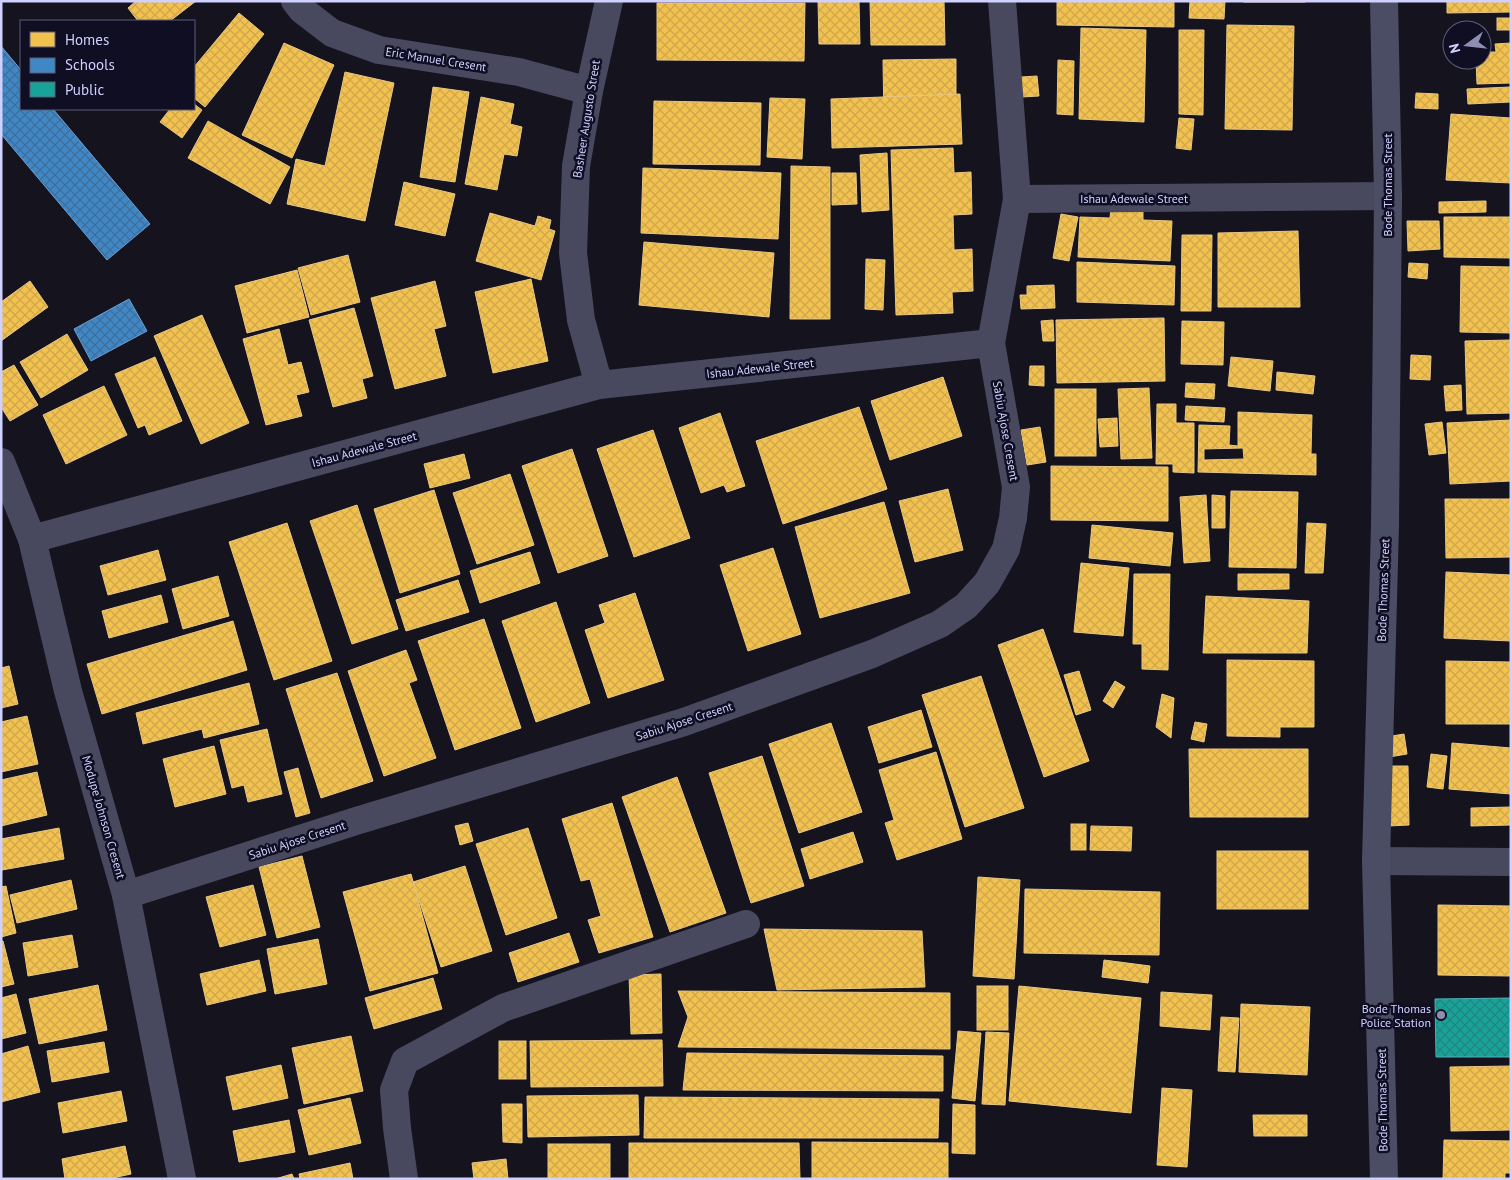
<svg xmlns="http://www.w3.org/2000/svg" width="1512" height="1180" viewBox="0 0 1512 1180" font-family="'PT Sans',sans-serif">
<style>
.homes{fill:url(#homes-cross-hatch);stroke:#e8c683;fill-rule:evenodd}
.schools{fill:url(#schools-cross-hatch);stroke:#6b9ed6}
.public{fill:url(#public-cross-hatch);stroke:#4fb1b7}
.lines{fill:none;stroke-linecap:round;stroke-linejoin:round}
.street{stroke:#48495f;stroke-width:28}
.secondary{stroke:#4b4d65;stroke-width:28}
.poi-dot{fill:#8f8eb0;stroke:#100e23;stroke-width:2}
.labels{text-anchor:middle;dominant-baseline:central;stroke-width:5;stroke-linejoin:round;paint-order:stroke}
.street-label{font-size:12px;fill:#d1d1ff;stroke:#100e23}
.poi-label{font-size:12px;fill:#d1d1ff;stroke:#100e23;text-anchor:end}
</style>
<defs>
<pattern id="homes-cross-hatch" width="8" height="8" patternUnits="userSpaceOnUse" patternTransform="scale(1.25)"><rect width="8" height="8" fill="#f2c14e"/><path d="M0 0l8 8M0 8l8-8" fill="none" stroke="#cea74e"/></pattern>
<pattern id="schools-cross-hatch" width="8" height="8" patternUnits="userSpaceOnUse" patternTransform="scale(1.25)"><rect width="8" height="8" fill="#3f88c5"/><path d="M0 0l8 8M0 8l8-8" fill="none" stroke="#3f6e9b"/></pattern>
<pattern id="public-cross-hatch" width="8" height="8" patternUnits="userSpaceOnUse" patternTransform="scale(1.25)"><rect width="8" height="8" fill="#17a398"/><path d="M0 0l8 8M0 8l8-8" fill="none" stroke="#238581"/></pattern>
</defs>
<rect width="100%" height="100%" fill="#14131e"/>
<g class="homes">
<path d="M 136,1 L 196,1 L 170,21 L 138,21 L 128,8 Z"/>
<path d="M 818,1 L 859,1 L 860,44 L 819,44 Z"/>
<path d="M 870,1 L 944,1 L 945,45 L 871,45 Z"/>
<path d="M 1057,1 L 1174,1 L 1174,27 L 1057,25 Z"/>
<path d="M 1190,1 L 1225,1 L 1224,19 L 1189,18 Z"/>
<rect x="1244" y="1" width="61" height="1"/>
<path d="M 1447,1 L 1511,1 L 1511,12 L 1447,13 Z"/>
<path d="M 657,3 L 805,3 L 804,61 L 657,60 Z"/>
<path d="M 239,13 L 264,34 L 205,107 L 194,98 L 194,67 Z"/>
<rect x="1497" y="18" width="14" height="12"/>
<path d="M 1227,25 L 1294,26 L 1292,130 L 1225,129 Z"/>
<path d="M 1081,28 L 1146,30 L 1144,122 L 1079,119 Z"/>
<path d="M 1179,30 L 1204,30 L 1203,115 L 1179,114 Z"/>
<path d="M 284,43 L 334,65 L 292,158 L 242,135 Z"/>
<path d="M 1511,43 L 1511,83 L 1477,84 L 1476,60 L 1482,60 L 1482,52 L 1496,52 L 1495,44 Z"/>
<path d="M 956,59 L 956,123 L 884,123 L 883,60 Z"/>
<path d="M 1058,60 L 1074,61 L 1073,115 L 1057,114 Z"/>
<path d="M 345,72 L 394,83 L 365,221 L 287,204 L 296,159 L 325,166 Z"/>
<path d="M 1037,76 L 1039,96 L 1022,97 L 1021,77 Z"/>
<path d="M 433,87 L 469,92 L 455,182 L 420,177 Z"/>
<path d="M 1510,87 L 1511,102 L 1468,104 L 1467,89 Z"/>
<path d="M 1416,93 L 1438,94 L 1438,109 L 1415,108 Z"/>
<path d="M 960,94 L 962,144 L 832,148 L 831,99 Z"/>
<path d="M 481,97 L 514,104 L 510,124 L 522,127 L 517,156 L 504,154 L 497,190 L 465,184 Z"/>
<path d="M 770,98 L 805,99 L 802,159 L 767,157 Z"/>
<path d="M 654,101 L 761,103 L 760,165 L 653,164 Z"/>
<path d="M 194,104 L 202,110 L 182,138 L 160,122 L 170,109 L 194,109 Z"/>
<path d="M 1451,114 L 1511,118 L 1511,183 L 1446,180 Z"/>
<path d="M 1179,118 L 1194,119 L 1191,150 L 1176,148 Z"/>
<path d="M 208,121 L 290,167 L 270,204 L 188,158 Z"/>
<path d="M 953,148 L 954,173 L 971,172 L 972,214 L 953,215 L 954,250 L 972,249 L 973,291 L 952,292 L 953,313 L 896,315 L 891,150 Z"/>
<path d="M 887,153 L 889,210 L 862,212 L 860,155 Z"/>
<path d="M 791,166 L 830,167 L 830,319 L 790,319 Z"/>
<path d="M 643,168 L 781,173 L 778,239 L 641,233 Z"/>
<path d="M 832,173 L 856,173 L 857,204 L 832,205 Z"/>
<path d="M 404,182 L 455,194 L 445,236 L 395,225 Z"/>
<path d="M 1486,201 L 1486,212 L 1439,213 L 1439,202 Z"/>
<path d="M 1111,207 L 1143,209 L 1143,220 L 1172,221 L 1170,261 L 1078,257 L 1080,217 L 1110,218 Z"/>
<path d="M 490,213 L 535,226 L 538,216 L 551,220 L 549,229 L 555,231 L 541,280 L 476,261 Z"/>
<path d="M 1061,214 L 1078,217 L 1069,261 L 1053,258 Z"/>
<path d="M 1444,217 L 1511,217 L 1511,258 L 1444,257 Z"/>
<path d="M 1407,221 L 1439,221 L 1440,249 L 1408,251 Z"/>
<path d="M 1298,231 L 1300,307 L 1218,307 L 1218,233 Z"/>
<path d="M 1182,235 L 1212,235 L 1211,311 L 1181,311 Z"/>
<path d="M 644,242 L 774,253 L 769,317 L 639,305 Z"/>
<path d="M 348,255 L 360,302 L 311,315 L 298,268 Z"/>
<path d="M 866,259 L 885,260 L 883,310 L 865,309 Z"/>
<path d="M 1077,262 L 1175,266 L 1174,305 L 1077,302 Z"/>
<path d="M 1409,263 L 1428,264 L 1427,279 L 1408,277 Z"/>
<path d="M 1461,266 L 1511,267 L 1511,333 L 1460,332 Z"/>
<path d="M 297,270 L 309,317 L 247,333 L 235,286 Z"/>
<path d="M 531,279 L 548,361 L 493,373 L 475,292 Z"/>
<path d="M 30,281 L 48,307 L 1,341 L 1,302 Z"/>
<path d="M 435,281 L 446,326 L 434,329 L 446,376 L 395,389 L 371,298 Z"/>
<path d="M 1054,285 L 1055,308 L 1021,309 L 1020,295 L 1027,295 L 1027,286 Z"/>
<path d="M 354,308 L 373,376 L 362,379 L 367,398 L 333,407 L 309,320 Z"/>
<path d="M 202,315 L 249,423 L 201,444 L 154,336 Z"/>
<path d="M 1164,318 L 1165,381 L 1057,383 L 1056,320 Z"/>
<path d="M 1053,320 L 1054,341 L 1043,341 L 1041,321 Z"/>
<path d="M 1182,321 L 1224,322 L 1223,365 L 1181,364 Z"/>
<path d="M 279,329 L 288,365 L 301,362 L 309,392 L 296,395 L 302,416 L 266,425 L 243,339 Z"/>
<path d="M 67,334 L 88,370 L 41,398 L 20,362 Z"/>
<path d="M 1511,340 L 1511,413 L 1467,414 L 1465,341 Z"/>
<path d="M 1411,355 L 1431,356 L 1430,380 L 1410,379 Z"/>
<path d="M 155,357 L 182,421 L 149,435 L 145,425 L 138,428 L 115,374 Z"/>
<path d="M 1231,357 L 1273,361 L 1270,391 L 1228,386 Z"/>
<path d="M 14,365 L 38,405 L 10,421 L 1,407 L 1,372 Z"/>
<path d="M 1030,366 L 1044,366 L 1044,386 L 1029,385 Z"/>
<path d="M 1277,372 L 1315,376 L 1313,394 L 1276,390 Z"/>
<path d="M 943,377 L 962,436 L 890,460 L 871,401 Z"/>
<path d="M 1186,383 L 1215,384 L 1214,399 L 1185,397 Z"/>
<path d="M 1461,385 L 1462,410 L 1446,411 L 1444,386 Z"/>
<path d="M 104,386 L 127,435 L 66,464 L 43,415 Z"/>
<path d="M 1149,388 L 1152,458 L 1121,459 L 1118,389 Z"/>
<rect x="1055" y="389" width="41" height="67"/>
<path d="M 1157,404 L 1176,404 L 1176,423 L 1194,423 L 1194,473 L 1173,472 L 1173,464 L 1156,464 Z"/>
<path d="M 1186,406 L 1225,408 L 1224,422 L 1185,420 Z"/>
<path d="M 859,407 L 887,489 L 783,524 L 756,441 Z"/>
<path d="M 1238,412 L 1312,415 L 1311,454 L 1316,454 L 1316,475 L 1198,472 L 1199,425 L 1230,426 L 1229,445 L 1238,446 ZM 1243,448 L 1244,459 L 1204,460 L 1204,449 Z"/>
<path d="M 720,413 L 745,486 L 727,492 L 724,485 L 701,493 L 679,428 Z"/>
<path d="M 1117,418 L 1118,446 L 1100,447 L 1098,419 Z"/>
<path d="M 1511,420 L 1511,481 L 1450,484 L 1447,423 Z"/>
<path d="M 1442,422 L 1446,453 L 1429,455 L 1425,424 Z"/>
<path d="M 1040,427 L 1046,462 L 1027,465 L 1021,430 Z"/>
<path d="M 653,430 L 690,538 L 634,557 L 597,449 Z"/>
<path d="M 572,449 L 608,556 L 558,573 L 522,466 Z"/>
<path d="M 464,454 L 470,478 L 430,488 L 424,464 Z"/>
<path d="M 1051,466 L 1168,467 L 1168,521 L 1051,520 Z"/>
<path d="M 510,474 L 534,545 L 477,564 L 453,493 Z"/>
<path d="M 948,489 L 963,550 L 915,562 L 899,501 Z"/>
<path d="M 434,490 L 460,574 L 400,593 L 374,509 Z"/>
<path d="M 1231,491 L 1298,492 L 1296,568 L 1229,567 Z"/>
<path d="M 1206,495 L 1210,561 L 1184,563 L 1180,497 Z"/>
<path d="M 1212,495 L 1225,496 L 1225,528 L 1212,528 Z"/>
<path d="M 1445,499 L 1511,499 L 1511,557 L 1446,558 Z"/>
<path d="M 884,502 L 910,593 L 820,618 L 795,527 Z"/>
<path d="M 357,505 L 398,629 L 352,644 L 310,521 Z"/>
<path d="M 287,523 L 332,661 L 274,680 L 229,542 Z"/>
<path d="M 1307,523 L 1326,524 L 1323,573 L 1305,573 Z"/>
<path d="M 1092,525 L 1173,533 L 1170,566 L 1089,558 Z"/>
<path d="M 773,548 L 801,634 L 748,651 L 720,565 Z"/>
<path d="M 158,550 L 166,580 L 108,595 L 100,566 Z"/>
<path d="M 530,552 L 540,583 L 480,603 L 470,571 Z"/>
<path d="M 1081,563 L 1129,568 L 1123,636 L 1074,632 Z"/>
<path d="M 1446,572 L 1511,575 L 1511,641 L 1444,638 Z"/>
<path d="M 1134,574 L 1170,574 L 1168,670 L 1142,669 L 1142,644 L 1133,644 Z"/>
<path d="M 1238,574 L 1289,574 L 1289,589 L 1238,590 Z"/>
<path d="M 218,576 L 229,616 L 183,629 L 172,589 Z"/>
<path d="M 458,580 L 469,612 L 406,631 L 396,600 Z"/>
<path d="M 635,593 L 664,680 L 608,698 L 585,630 L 605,623 L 599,605 Z"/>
<path d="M 161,595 L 168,622 L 109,638 L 102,611 Z"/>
<path d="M 1206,596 L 1309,601 L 1307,653 L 1203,653 Z"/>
<path d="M 556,602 L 590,703 L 536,722 L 502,621 Z"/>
<path d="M 484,619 L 521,728 L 455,750 L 418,641 Z"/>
<path d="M 233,621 L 247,670 L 102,714 L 87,664 Z"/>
<path d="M 1043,629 L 1089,761 L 1044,777 L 998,645 Z"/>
<path d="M 406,650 L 417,680 L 409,683 L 436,758 L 384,776 L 348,671 Z"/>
<path d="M 1227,660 L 1314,661 L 1314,727 L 1280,727 L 1280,737 L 1227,736 Z"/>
<path d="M 1446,661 L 1511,662 L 1511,724 L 1446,724 Z"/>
<path d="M 9,666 L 18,704 L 1,708 L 1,668 Z"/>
<path d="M 1079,671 L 1091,710 L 1076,715 L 1064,675 Z"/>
<path d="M 337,673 L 373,781 L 321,798 L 286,689 Z"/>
<path d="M 981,676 L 1024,808 L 965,827 L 922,695 Z"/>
<path d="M 1115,681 L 1125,687 L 1113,708 L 1103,701 Z"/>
<path d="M 249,683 L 259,724 L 204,738 L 202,729 L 143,744 L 136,713 Z"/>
<path d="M 1162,694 L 1174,698 L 1171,738 L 1156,727 Z"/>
<path d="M 921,710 L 932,747 L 879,763 L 868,727 Z"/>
<path d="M 27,716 L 38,764 L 1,772 L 1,722 Z"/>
<path d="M 1195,722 L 1207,724 L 1204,742 L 1191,739 Z"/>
<path d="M 831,723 L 862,812 L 799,833 L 769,744 Z"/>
<path d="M 267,729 L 282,794 L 248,802 L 244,785 L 232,788 L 220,740 Z"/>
<path d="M 1404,734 L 1407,754 L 1389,757 L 1386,737 Z"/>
<path d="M 1452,743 L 1511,748 L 1511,794 L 1449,789 Z"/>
<path d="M 214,746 L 226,794 L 175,807 L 163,759 Z"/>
<path d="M 1189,749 L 1308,749 L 1308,817 L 1190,817 Z"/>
<path d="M 936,752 L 962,839 L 897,860 L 885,823 L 894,820 L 879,770 Z"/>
<path d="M 1431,754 L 1447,756 L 1443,789 L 1427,787 Z"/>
<path d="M 762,756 L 804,886 L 751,903 L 709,773 Z"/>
<path d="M 1386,766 L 1408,766 L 1409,825 L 1388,826 Z"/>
<path d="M 298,768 L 310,813 L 296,817 L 284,772 Z"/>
<path d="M 37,772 L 47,815 L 1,826 L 1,780 Z"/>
<path d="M 677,777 L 726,913 L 670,932 L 622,797 Z"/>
<path d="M 612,803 L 653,937 L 599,953 L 588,920 L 601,916 L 590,879 L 581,881 L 562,819 Z"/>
<path d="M 1511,807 L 1511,825 L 1471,826 L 1471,808 Z"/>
<path d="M 468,823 L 473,841 L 460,845 L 455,826 Z"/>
<rect x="1071" y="824" width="15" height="26"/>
<path d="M 1091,826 L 1132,827 L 1131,851 L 1090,850 Z"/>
<path d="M 59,828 L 64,859 L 2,870 L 1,839 Z"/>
<path d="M 528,828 L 557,918 L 506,935 L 476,844 Z"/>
<path d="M 853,832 L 863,862 L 810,879 L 801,849 Z"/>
<rect x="1217" y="851" width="91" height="58"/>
<path d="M 302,856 L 320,927 L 277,938 L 259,867 Z"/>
<path d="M 465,866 L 492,951 L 441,967 L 413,882 Z"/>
<path d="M 411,874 L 438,973 L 370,991 L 343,892 Z"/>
<path d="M 978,877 L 1020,880 L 1014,979 L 973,976 Z"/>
<path d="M 71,880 L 77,909 L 17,923 L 10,895 Z"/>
<path d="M 253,885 L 266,935 L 220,947 L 206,897 Z"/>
<path d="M 6,886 L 16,933 L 1,937 L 1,887 Z"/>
<path d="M 1025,889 L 1160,892 L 1159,955 L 1024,953 Z"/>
<path d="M 1438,905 L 1511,906 L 1511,976 L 1438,975 Z"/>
<path d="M 764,929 L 922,931 L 925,987 L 777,990 Z"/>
<path d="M 569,933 L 579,962 L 518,982 L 509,953 Z"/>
<path d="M 72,935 L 78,967 L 28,976 L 23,943 Z"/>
<path d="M 318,939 L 327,984 L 275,994 L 267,949 Z"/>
<path d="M 1,941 L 3,941 L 14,984 L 1,987 Z"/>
<path d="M 259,960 L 266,991 L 207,1005 L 200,974 Z"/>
<path d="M 1104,960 L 1150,966 L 1148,983 L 1102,977 Z"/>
<path d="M 661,974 L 662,1033 L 631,1034 L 629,975 Z"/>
<path d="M 433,978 L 442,1009 L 374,1029 L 365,998 Z"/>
<path d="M 98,985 L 107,1030 L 39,1044 L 29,999 Z"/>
<rect x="977" y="986" width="31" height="44"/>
<path d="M 1019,986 L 1141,998 L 1131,1113 L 1009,1101 Z"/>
<path d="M 678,991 L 950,993 L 950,1049 L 678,1047 L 688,1017 Z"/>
<path d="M 1161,992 L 1212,995 L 1210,1030 L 1160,1026 Z"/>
<path d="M 16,994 L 26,1033 L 1,1039 L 1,998 Z"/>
<path d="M 1241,1004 L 1310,1007 L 1307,1075 L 1239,1072 Z"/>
<path d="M 1221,1017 L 1239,1018 L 1235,1072 L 1218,1071 Z"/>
<path d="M 958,1031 L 981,1033 L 975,1101 L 952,1098 Z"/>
<path d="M 986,1032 L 1009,1033 L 1005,1105 L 982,1104 Z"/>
<path d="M 351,1036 L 363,1091 L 304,1104 L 292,1048 Z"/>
<path d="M 662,1040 L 663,1086 L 531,1087 L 530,1041 Z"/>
<rect x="499" y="1041" width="27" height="38"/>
<path d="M 104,1042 L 109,1072 L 52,1082 L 47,1051 Z"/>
<path d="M 28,1046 L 40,1092 L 1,1102 L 1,1054 Z"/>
<path d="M 687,1053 L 943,1056 L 943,1091 L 683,1090 Z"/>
<path d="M 281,1065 L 288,1098 L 233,1110 L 226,1077 Z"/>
<path d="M 1511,1066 L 1511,1130 L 1451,1131 L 1450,1067 Z"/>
<path d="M 1162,1088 L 1192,1090 L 1187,1167 L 1157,1165 Z"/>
<path d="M 121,1091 L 127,1121 L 63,1133 L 58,1103 Z"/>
<path d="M 638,1095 L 639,1135 L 528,1137 L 527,1096 Z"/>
<path d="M 645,1097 L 939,1099 L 938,1138 L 644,1138 Z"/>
<path d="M 350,1098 L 361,1143 L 309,1155 L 298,1110 Z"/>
<path d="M 502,1104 L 522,1104 L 522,1143 L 503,1142 Z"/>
<path d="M 953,1104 L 975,1105 L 975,1154 L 952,1153 Z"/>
<path d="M 1253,1115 L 1307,1115 L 1307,1136 L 1254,1136 Z"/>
<path d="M 289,1120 L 295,1152 L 239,1162 L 233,1131 Z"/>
<path d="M 1444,1140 L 1511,1141 L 1511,1173 L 1505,1173 L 1505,1179 L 1443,1179 Z"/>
<path d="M 812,1142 L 948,1143 L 948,1179 L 812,1179 Z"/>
<path d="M 629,1143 L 799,1143 L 800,1179 L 629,1179 Z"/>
<rect x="548" y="1144" width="62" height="35"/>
<path d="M 125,1146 L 131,1174 L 108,1179 L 65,1179 L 62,1159 Z"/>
<path d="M 506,1159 L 508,1179 L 474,1179 L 472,1163 Z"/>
<path d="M 350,1163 L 353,1179 L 300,1179 L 299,1174 Z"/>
<path d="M 292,1174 L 294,1179 L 275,1179 Z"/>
</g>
<g class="schools">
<path d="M 1,46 L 21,70 L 21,109 L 53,109 L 150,224 L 107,260 L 1,134 Z"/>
<path d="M 129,299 L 147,331 L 91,361 L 74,329 Z"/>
</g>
<path class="public" d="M 1511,998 L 1511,1057 L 1436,1057 L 1435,999 Z"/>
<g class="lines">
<g class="street">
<path d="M 295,1 L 302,10 L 332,33 L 379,50 L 519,72 L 589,91"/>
<path d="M 1002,1 L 1017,199"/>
<path d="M 599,385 L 581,320 L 573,253 L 576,166 L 589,91 L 609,1"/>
<path d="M 1,462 L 32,539 L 68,691 L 126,895 L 182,1179"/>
<path d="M 32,539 L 599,385 L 991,343 L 1017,199 L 1388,196"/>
<path d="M 1376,861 L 1511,862"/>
<path d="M 126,895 L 356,821 L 684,722 L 872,654 L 940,624 L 966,606 L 987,583 L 1006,549 L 1013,518 L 1016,487 L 991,343"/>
<path d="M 404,1179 L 397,1128 L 394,1090 L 405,1061 L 503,1008 L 746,924"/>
</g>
<path class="secondary" d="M 1384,1 L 1388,196 L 1385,525 L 1376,861 L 1384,1179"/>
</g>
<circle class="poi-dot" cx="1441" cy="1015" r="5"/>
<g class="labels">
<g class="street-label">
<text transform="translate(436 59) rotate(9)">Eric Manuel Cresent</text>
<text transform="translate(586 119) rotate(-81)">Basheer Augusto Street</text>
<text transform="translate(1387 185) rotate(-90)">Bode Thomas Street</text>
<text x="1134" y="198">Ishau Adewale Street</text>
<text transform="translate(760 368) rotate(-6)">Ishau Adewale Street</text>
<text transform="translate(1006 431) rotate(80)">Sabiu Ajose Cresent</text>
<text transform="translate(364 449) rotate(-15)">Ishau Adewale Street</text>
<text transform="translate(1383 590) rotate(-88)">Bode Thomas Street</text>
<text transform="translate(684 721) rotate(-18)">Sabiu Ajose Cresent</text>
<text transform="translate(104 817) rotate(74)">Modupe Johnson Cresent</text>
<text transform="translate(297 840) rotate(-18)">Sabiu Ajose Cresent</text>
<text transform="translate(1382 1100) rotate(-91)">Bode Thomas Street</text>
</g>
<g class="poi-label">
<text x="1431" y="1008">Bode Thomas<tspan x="1431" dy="14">Police Station</tspan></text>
</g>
</g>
<rect width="1512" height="1180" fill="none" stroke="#d1d1ff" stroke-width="5"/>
<rect x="20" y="20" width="175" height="90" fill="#100e23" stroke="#5d5c7b"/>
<rect x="30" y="32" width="25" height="15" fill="#f2c14e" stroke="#5d5c7b"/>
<text x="65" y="45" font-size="15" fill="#d1d1ff">Homes</text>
<rect x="30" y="58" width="25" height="15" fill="#3f88c5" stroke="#5d5c7b"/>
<text x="65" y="70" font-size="15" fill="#d1d1ff">Schools</text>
<rect x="30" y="82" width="25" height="15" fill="#17a398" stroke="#5d5c7b"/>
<text x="65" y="95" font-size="15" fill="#d1d1ff">Public</text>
<g transform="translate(1467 45) rotate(255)"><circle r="24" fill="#100e23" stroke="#5d5c7b"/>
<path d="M0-4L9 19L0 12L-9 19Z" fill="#8f8eb0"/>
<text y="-8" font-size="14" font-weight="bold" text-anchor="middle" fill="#d1d1ff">N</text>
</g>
</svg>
